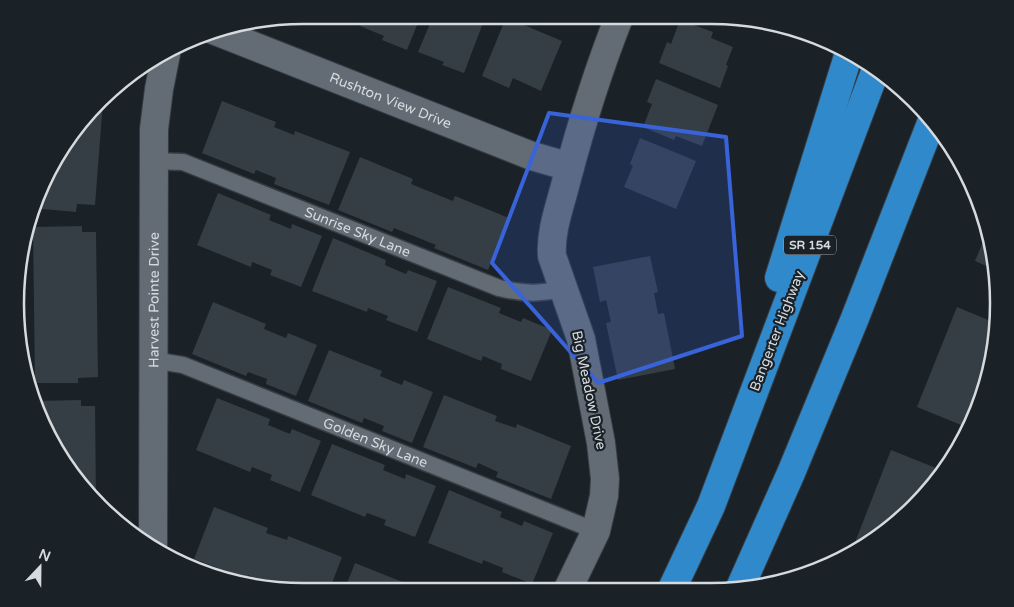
<svg xmlns="http://www.w3.org/2000/svg" width="1014" height="607" viewBox="0 0 1014 607" font-family="'Varela Round',sans-serif">
<style>
.building{fill:#353d45}
.lines{fill:none;stroke-linecap:round;stroke-linejoin:round}
.lane-casing{stroke:#373d42;stroke-width:19}
.street-casing{stroke:#373d42;stroke-width:30}
.highway-casing{stroke:#373d42;stroke-width:30}
.lane{stroke:#636c74;stroke-width:16}
.street{stroke:#636c74;stroke-width:28}
.highway{stroke:#3089cb;stroke-width:28}
.marked{fill:#3963d9;fill-opacity:0.2;stroke:#3963d9;stroke-width:4;stroke-linejoin:round}
.labels{text-anchor:middle;dominant-baseline:central;stroke-width:4.5;stroke-linejoin:round;paint-order:stroke}
.shield{fill:#1a2228;stroke:#9da3a8;stroke-width:1}
.shield-label{font-size:12px;font-weight:bold;fill:#d5dadf}
.street-label{font-size:14px;fill:#d5dadf;stroke:#1a2228}
.rim{fill:none;stroke:#d5dadf;stroke-width:2.5}
</style>
<rect width="100%" height="100%" fill="#1a2228"/>
<g class="building">
<path d="M 330,15 L 351,15 L 348,22 Z"/>
<path d="M 365,15 L 421,15 L 407,50 L 382,40 L 384,36 L 360,26 Z"/>
<path d="M 439,15 L 486,15 L 464,73 L 442,65 L 444,62 L 418,52 L 432,19 L 437,21 Z"/>
<path d="M 696,16 L 730,16 L 744,19 L 740,28 L 717,18 L 715,24 Z"/>
<path d="M 505,20 L 516,25 L 517,22 L 562,41 L 541,91 L 513,78 L 509,88 L 482,76 Z"/>
<path d="M 680,20 L 713,32 L 711,38 L 733,47 L 726,65 L 728,66 L 720,88 L 659,63 L 667,42 L 671,44 Z"/>
<path d="M 656,79 L 718,105 L 702,146 L 676,136 L 674,140 L 643,127 L 652,104 L 647,102 Z"/>
<path d="M 222,101 L 276,122 L 274,127 L 294,135 L 295,131 L 350,152 L 329,205 L 274,184 L 276,178 L 256,170 L 254,174 L 202,153 Z"/>
<path d="M 103,102 L 95,205 L 77,204 L 76,212 L 32,208 L 64,143 Z"/>
<path d="M 640,138 L 696,161 L 676,209 L 624,187 L 633,166 L 630,164 Z"/>
<path d="M 360,157 L 413,179 L 411,184 L 453,201 L 455,196 L 509,218 L 488,270 L 434,248 L 436,245 L 394,228 L 392,232 L 338,210 Z"/>
<path d="M 218,193 L 271,215 L 269,220 L 291,229 L 292,224 L 322,236 L 301,287 L 270,275 L 272,270 L 252,262 L 251,267 L 197,245 Z"/>
<path d="M 82,226 L 82,232 L 96,232 L 98,377 L 78,378 L 78,383 L 35,383 L 33,227 Z"/>
<path d="M 987,232 L 994,247 L 993,269 L 975,261 Z"/>
<path d="M 333,238 L 386,260 L 385,265 L 406,274 L 408,270 L 437,281 L 417,332 L 386,320 L 388,316 L 368,308 L 367,312 L 312,291 Z"/>
<path d="M 650,256 L 658,292 L 654,293 L 658,314 L 664,313 L 675,369 L 618,380 L 606,323 L 611,322 L 606,300 L 600,302 L 593,267 Z"/>
<path d="M 448,287 L 501,308 L 499,313 L 521,322 L 523,318 L 552,330 L 531,381 L 501,369 L 502,364 L 483,356 L 481,361 L 427,339 Z"/>
<path d="M 213,302 L 266,324 L 264,329 L 286,338 L 288,333 L 317,345 L 296,396 L 266,384 L 267,379 L 248,372 L 246,376 L 192,354 Z"/>
<path d="M 957,307 L 993,322 L 993,360 L 966,427 L 917,407 Z"/>
<path d="M 329,350 L 382,371 L 380,376 L 402,385 L 404,380 L 433,392 L 412,443 L 382,431 L 384,426 L 364,418 L 362,423 L 308,401 Z"/>
<path d="M 444,395 L 497,416 L 495,421 L 516,428 L 517,424 L 571,446 L 551,499 L 496,477 L 498,472 L 478,463 L 476,468 L 423,447 Z"/>
<path d="M 217,398 L 270,419 L 268,425 L 290,434 L 292,429 L 321,441 L 300,492 L 270,480 L 272,475 L 252,467 L 250,472 L 196,450 Z"/>
<path d="M 81,400 L 81,406 L 95,406 L 96,499 L 74,479 L 33,401 Z"/>
<path d="M 332,444 L 385,465 L 383,470 L 405,479 L 406,474 L 436,486 L 415,537 L 384,525 L 386,520 L 367,513 L 365,517 L 311,495 Z"/>
<path d="M 891,450 L 941,470 L 938,479 L 914,508 L 861,548 L 854,545 Z"/>
<path d="M 449,490 L 502,512 L 500,517 L 522,526 L 524,521 L 553,533 L 532,584 L 502,572 L 503,568 L 483,560 L 482,564 L 428,543 Z"/>
<path d="M 214,507 L 268,528 L 266,533 L 287,540 L 288,536 L 342,557 L 329,591 L 284,591 L 267,588 L 269,584 L 248,575 L 247,579 L 194,559 Z"/>
<path d="M 355,563 L 410,585 L 409,589 L 414,591 L 344,591 Z"/>
</g>
<g class="lines">
<g class="lane-casing">
<g id="lane">
<path id="s1" d="M 153,161 L 183,162 L 499,288 C 524,294 538,294 563,289"/>
<path id="s2" d="M 153,360 L 183,365 L 596,531"/>
</g>
</g>
<g class="street-casing">
<g id="street">
<path id="s3" d="M 213,30 L 532,156 L 570,167"/>
<path id="s4" d="M 153,548 L 154,129 L 159,89 L 166,54"/>
<path d="M 567,591 L 596,531 L 604,496 L 605,479 L 601,443 L 581,339 L 552,256 C 550,232 560,206 566,182 C 581,125 598,70 620,15"/>
</g>
</g>
<g class="highway-casing">
<g id="highway">
<path d="M 779,278 L 849,53"/>
<path d="M 739,590 L 791,473 L 855,318 L 931,123"/>
<path d="M 671,591 L 711,506 L 876,69"/>
</g>
</g>
<use href="#lane" class="lane"/>
<use href="#street" class="street"/>
<use href="#highway" class="highway"/>
</g>
<path class="marked" d="M 549,113 L 726,137 L 742,336 L 598,383 L 492,263 Z"/>
<g class="labels">
<rect class="shield" x="784" y="235.5" width="52" height="19" rx="4"/>
<g class="shield-label">
<text x="810" y="245">SR 154</text>
</g>
<g class="street-label">
<text stroke="none"><textPath href="#s3" startOffset="191">Rushton View Drive</textPath></text>
<text stroke="none"><textPath href="#s1" startOffset="218">Sunrise Sky Lane</textPath></text>
<text stroke="none"><textPath href="#s4" startOffset="248">Harvest Pointe Drive</textPath></text>
<text transform="translate(777 331) rotate(-69)">Bangerter Highway</text>
<text transform="translate(589 390) rotate(78)">Big Meadow Drive</text>
<text stroke="none"><textPath href="#s2" startOffset="238">Golden Sky Lane</textPath></text>
</g>
</g>
<path d="M0 0H1014V607H0ZM303 24H711A279 279 0 0 1 990 303V304A279 279 0 0 1 711 583H303A279 279 0 0 1 24 304V303A279 279 0 0 1 303 24Z" fill="#1a2228" fill-rule="evenodd"/>
<path class="rim" d="M303 24H711A279 279 0 0 1 990 303V304A279 279 0 0 1 711 583H303A279 279 0 0 1 24 304V303A279 279 0 0 1 303 24Z"/>
<g transform="translate(40 567) rotate(22)" stroke="#1a2228" stroke-width="4" paint-order="stroke">
<path d="M0-4L9 19L0 12L-9 19Z" fill="#d5dadf"/>
<text y="-8" font-size="14" font-weight="bold" text-anchor="middle" fill="#d5dadf">N</text>
</g>
</svg>
